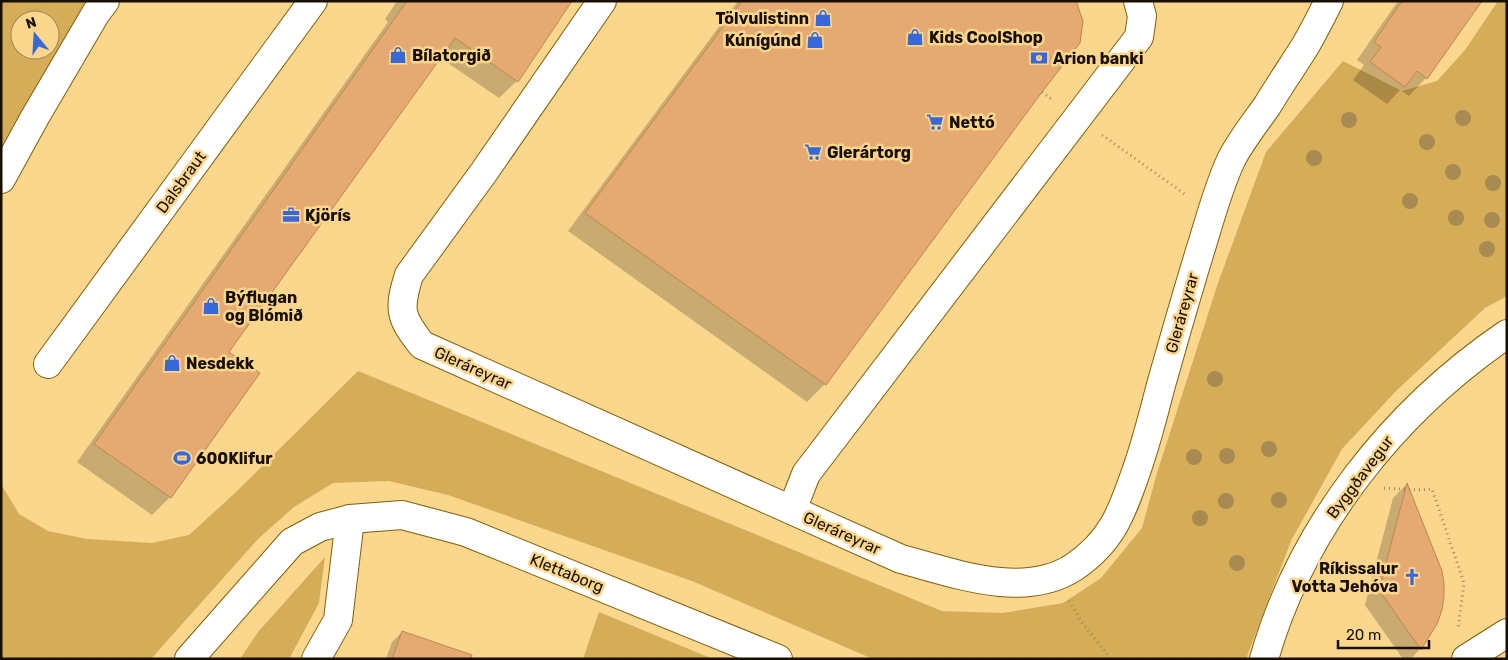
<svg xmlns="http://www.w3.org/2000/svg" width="1508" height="660" viewBox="0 0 1508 660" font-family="Rubik,sans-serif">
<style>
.green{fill:#d5ac57;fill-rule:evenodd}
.shadow{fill:#0003}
.building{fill:#e5aa72;stroke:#bf864f}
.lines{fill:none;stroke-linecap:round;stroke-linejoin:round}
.minor-casing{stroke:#7f5f0a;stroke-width:30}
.path{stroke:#a28856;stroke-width:3;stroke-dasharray:1 4;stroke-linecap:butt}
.minor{stroke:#fff;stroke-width:28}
.tree{fill:#a78b50}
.labels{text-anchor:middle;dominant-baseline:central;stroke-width:5;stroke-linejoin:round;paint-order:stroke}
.poi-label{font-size:16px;font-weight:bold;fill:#190f00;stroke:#fbd68d;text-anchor:start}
.street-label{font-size:16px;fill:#190f00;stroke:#fbd68d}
</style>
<rect width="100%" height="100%" fill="#fbd68d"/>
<g class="green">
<path d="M 1,1 L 91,1 L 1,151 ZM 20,20 L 50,20 L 50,50 L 20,50 Z"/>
<path d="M 1498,1 L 1507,1 L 1507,296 L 1485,308 L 1396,391 L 1342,449 L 1291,541 L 1246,659 L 873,659 L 692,581 L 448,495 L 389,481 L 333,483 L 294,507 L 259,538 L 151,659 L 1,659 L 1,484 L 19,514 L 48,531 L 87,539 L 152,543 L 189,535 L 235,493 L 358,371 L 942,611 L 1002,613 L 1063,603 L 1101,578 L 1142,528 L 1157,473 L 1218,283 L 1266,152 L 1343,61 L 1402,91 L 1437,81 L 1465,50 Z"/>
<path d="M 325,557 L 319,603 L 289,659 L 240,659 L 258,632 Z"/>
<path d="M 599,612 L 713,659 L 583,659 Z"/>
</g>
<g class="shadow">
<path d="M 397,1 L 570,1 L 517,81 L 499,98 L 439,57 L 228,352 L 258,373 L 170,497 L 152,515 L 77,462 L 388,22 L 385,19 Z"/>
<path d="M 738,1 L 1074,1 L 1041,91 L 825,384 L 807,402 L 568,231 Z"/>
<path d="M 1398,1 L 1480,1 L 1426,78 L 1409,96 L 1400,90 L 1387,104 L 1353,80 L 1364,65 L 1357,60 Z"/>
<path d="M 1406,485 L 1441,572 L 1436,623 L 1420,649 L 1411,659 L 1403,659 L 1365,605 L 1393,498 Z"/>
<path d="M 402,632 L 440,659 L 386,659 L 392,642 Z"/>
</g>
<g class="building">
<path d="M 407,1 L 572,1 L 518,82 L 455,38 L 229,352 L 260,373 L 171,498 L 94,444 Z"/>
<path d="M 742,1 L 1076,1 L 1083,21 L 1080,43 L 1042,92 L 826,385 L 585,213 Z"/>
<path d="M 1402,1 L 1482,1 L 1427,79 L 1417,71 L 1405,87 L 1370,62 L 1381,47 L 1374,42 Z"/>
<path d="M 1407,483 L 1442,571 L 1444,584 L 1444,596 L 1442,610 L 1437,624 L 1421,650 L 1379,590 Z"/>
<path d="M 402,631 L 472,655 L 471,659 L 392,659 Z"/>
</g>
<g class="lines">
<g class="minor-casing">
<g id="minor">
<path d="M 602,1 L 484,172 L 409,275 C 398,310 400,317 422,345 L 901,559 C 954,573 1024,600 1074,567 C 1114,540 1123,509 1138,466 C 1147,440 1154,412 1161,385 C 1174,339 1187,293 1201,248 C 1210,219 1218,188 1231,160 C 1240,142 1255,123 1267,106 C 1279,86 1292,67 1304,48 C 1313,33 1321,17 1329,1"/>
<path d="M 1,179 L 35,117 L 96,13 L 105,1"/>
<path d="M 48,364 L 313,1"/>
<path d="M 792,510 L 806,474 L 1139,37 L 1142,16 L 1138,1"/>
<path d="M 189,659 L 292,542 L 320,527 L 350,519 L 402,515 L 466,532 L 778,659"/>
<path d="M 316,659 L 338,620 L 350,519"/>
<path d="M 1264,659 C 1302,526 1394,411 1507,334"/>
<path d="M 1466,659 L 1507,633"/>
</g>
</g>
<g class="path">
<path d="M 1042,92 L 1054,101"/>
<path d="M 1102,135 L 1186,195"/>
<path d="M 1384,488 L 1417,490 L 1432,489 L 1464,583 L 1458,629"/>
<path d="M 1069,601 L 1081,621 L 1111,659"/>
</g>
<use href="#minor" class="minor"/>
</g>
<g class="tree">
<circle cx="1463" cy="118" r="8"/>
<circle cx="1349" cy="120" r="8"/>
<circle cx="1427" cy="142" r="8"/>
<circle cx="1314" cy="158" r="8"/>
<circle cx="1453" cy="172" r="8"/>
<circle cx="1493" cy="183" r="8"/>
<circle cx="1410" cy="201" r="8"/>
<circle cx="1456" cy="218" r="8"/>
<circle cx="1492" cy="220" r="8"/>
<circle cx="1487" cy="249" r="8"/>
<circle cx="1215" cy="379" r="8"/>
<circle cx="1269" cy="449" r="8"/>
<circle cx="1227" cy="456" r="8"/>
<circle cx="1194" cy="457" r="8"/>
<circle cx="1279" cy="500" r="8"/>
<circle cx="1226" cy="501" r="8"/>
<circle cx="1200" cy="518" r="8"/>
<circle cx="1237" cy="563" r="8"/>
</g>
<defs>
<g id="shop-bare" transform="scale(1.35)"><path d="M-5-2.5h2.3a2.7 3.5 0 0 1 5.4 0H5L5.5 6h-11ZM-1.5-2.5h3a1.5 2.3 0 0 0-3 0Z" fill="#3867d7" stroke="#fbd68d" stroke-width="2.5" paint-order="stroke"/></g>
<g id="bank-bare" transform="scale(1.35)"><path d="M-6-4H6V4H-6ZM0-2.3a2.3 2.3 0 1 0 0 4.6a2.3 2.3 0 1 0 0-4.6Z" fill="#3867d7" stroke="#fbd68d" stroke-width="2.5" paint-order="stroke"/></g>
<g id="supermarket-bare" transform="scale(1.35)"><path d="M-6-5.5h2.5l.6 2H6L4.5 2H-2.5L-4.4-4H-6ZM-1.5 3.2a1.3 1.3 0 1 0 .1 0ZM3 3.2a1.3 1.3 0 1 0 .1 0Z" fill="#3867d7" stroke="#fbd68d" stroke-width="2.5" paint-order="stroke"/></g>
<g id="office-bare" transform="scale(1.35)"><path d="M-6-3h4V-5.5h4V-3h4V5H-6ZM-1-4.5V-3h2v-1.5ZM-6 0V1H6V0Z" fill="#3867d7" stroke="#fbd68d" stroke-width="2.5" paint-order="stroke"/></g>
<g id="stadium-bare" transform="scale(1.35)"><path d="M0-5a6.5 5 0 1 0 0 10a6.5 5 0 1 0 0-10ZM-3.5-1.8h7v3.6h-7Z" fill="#3867d7" stroke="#fbd68d" stroke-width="2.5" paint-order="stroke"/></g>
<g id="church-bare" transform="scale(1.35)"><path d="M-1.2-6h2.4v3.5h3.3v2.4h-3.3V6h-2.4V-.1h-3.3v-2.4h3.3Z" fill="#3867d7" stroke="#fbd68d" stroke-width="2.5" paint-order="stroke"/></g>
</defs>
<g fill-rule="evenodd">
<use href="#shop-bare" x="823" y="18"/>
<use href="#shop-bare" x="915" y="37"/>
<use href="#shop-bare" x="815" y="40"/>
<use href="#shop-bare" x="398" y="55"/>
<use href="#bank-bare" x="1039" y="58"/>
<use href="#supermarket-bare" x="935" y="122"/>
<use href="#supermarket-bare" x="813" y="152"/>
<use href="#office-bare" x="291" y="215"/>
<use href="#shop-bare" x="211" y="306"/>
<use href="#shop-bare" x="172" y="363"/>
<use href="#stadium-bare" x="182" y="458"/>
<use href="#church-bare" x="1412" y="577"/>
</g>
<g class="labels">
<g class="poi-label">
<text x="809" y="18" text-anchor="end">Tölvulistinn</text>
<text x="929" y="37">Kids CoolShop</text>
<text x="801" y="40" text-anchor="end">Kúnígúnd</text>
<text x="412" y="55">Bílatorgið</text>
<text x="1053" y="58">Arion banki</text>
<text x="949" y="122">Nettó</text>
<text x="827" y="152">Glerártorg</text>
<text x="305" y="215">Kjörís</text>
<text x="225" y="297">Býflugan<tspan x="225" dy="18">og Blómið</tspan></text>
<text x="186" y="363">Nesdekk</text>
<text x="196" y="458">600Klifur</text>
<text x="1398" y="568" text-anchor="end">Ríkissalur<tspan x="1398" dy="18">Votta Jehóva</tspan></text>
</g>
<g class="street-label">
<text transform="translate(181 182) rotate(-54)">Dalsbraut</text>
<text transform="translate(1182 313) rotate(-74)">Gleráreyrar</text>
<text transform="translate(473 368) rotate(24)">Gleráreyrar</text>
<text transform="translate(1360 477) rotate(-53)">Byggðavegur</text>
<text transform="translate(842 533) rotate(24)">Gleráreyrar</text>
<text transform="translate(567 573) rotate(22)">Klettaborg</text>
</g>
</g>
<rect width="1508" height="660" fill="none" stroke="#190f00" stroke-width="5"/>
<g transform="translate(35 35) rotate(342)"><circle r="24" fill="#fbd68d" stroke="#a18655"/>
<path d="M0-4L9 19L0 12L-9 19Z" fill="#3867d7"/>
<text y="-8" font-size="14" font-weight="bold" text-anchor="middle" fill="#190f00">N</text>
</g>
<path d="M1338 640v8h91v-8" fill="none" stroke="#190f00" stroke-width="2.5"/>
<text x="1346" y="640" font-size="15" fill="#190f00" stroke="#fbd68d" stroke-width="4" paint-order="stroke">20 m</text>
</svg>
